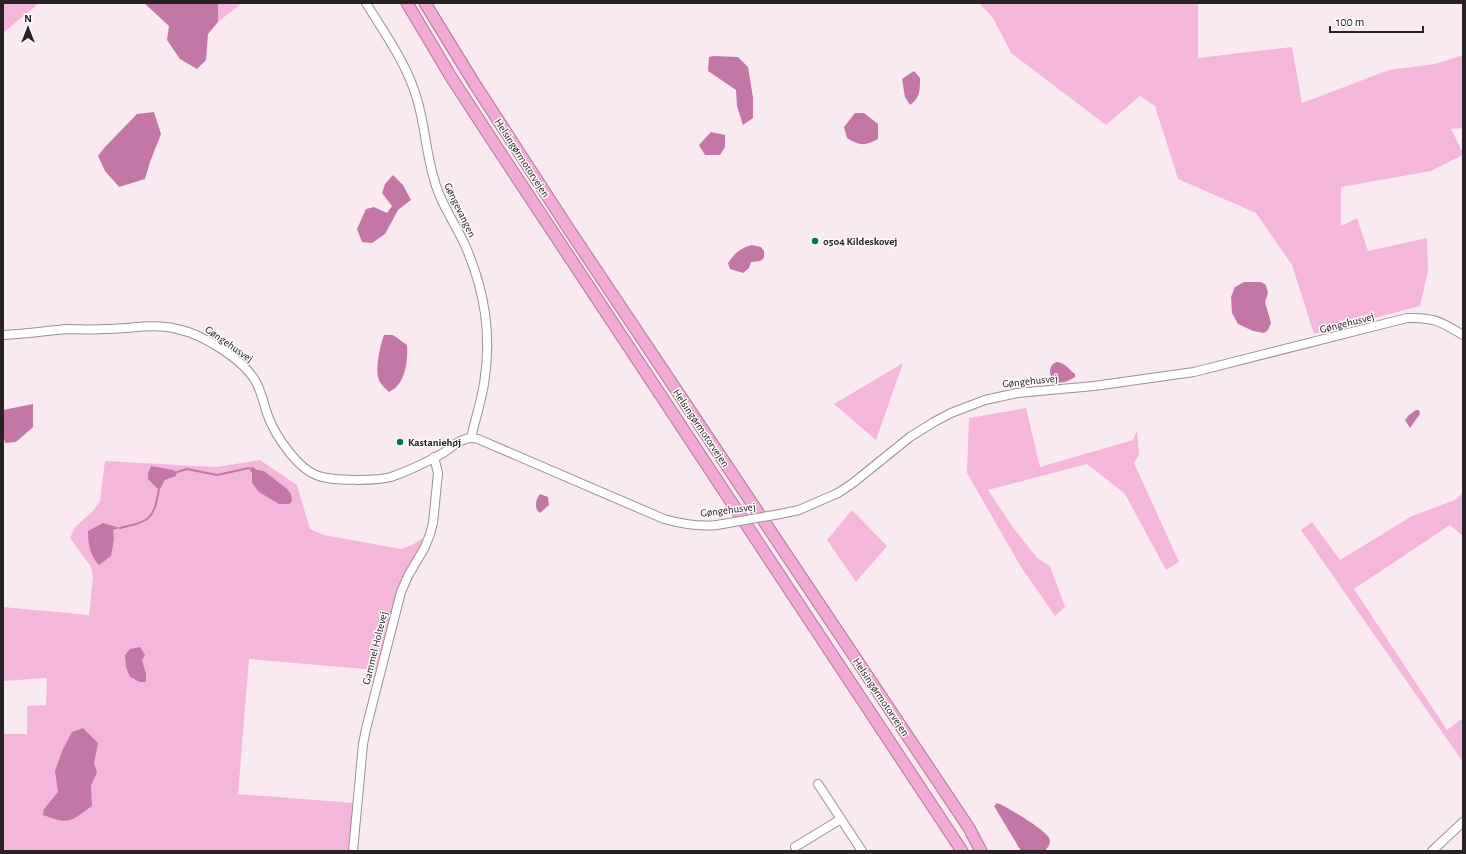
<svg xmlns="http://www.w3.org/2000/svg" width="1466" height="854" viewBox="0 0 1466 854" font-family="'Alegreya Sans',sans-serif">
<style>
.green{fill:#f4b7db}
.water{fill:#c477a6}
.lines{fill:none;stroke-linecap:round;stroke-linejoin:round}
.stream{stroke:#c477a6;stroke-width:2}
.minor-casing{stroke:#9d8f96;stroke-width:10}
.highway-casing{stroke:#ab7a97;stroke-width:13}
.minor{stroke:#fff;stroke-width:8}
.highway{stroke:#f2a9d5;stroke-width:11}
.minor-bridge-casing{stroke:#9d8f96;stroke-width:10;stroke-linecap:butt}
.minor-bridge{stroke:#fff;stroke-width:8}
.poi-dot{fill:#007550;stroke:#fefbfd;stroke-width:1.5}
.labels{text-anchor:middle;dominant-baseline:central;stroke-width:3;stroke-linejoin:round;paint-order:stroke}
.street-label{font-size:11px;fill:#272225;stroke:#fefbfd}
.poi-label{font-size:11px;font-weight:bold;fill:#272225;stroke:#fefbfd;text-anchor:start}
</style>
<rect width="100%" height="100%" fill="#f9eaf2"/>
<g class="green">
<path d="M 3,3 L 39,3 L 3,33 Z"/>
<path d="M 218,3 L 242,3 L 218,22 Z"/>
<path d="M 979,3 L 1198,3 L 1198,58 L 1292,47 L 1302,103 L 1389,70 L 1435,64 L 1463,55 L 1463,128 L 1451,129 L 1463,153 L 1463,155 L 1431,171 L 1341,187 L 1341,226 L 1357,218 L 1368,251 L 1427,238 L 1428,271 L 1420,306 L 1314,334 L 1292,265 L 1256,213 L 1178,179 L 1155,106 L 1140,96 L 1106,125 L 1011,53 L 993,18 Z"/>
<path d="M 903,363 L 876,440 L 834,404 Z"/>
<path d="M 1026,408 L 1040,467 L 1133,440 L 1137,430 L 1139,455 L 1134,463 L 1179,562 L 1166,570 L 1125,494 L 1087,464 L 988,490 L 1012,526 L 1037,558 L 1050,566 L 1065,607 L 1055,616 L 1021,567 L 967,473 L 969,418 Z"/>
<path d="M 260,460 L 297,485 L 310,529 L 324,535 L 401,549 L 412,545 L 425,537 L 422,546 L 398,589 L 376,670 L 249,659 L 238,794 L 355,803 L 349,851 L 3,851 L 3,734 L 27,734 L 27,706 L 46,705 L 47,678 L 3,681 L 3,607 L 89,615 L 93,577 L 91,567 L 70,538 L 75,527 L 93,511 L 100,501 L 105,461 L 216,467 Z"/>
<path d="M 1463,493 L 1463,536 L 1450,525 L 1354,589 L 1447,730 L 1463,718 L 1463,762 L 1301,530 L 1312,522 L 1340,560 L 1412,516 L 1455,500 Z"/>
<path d="M 852,510 L 887,546 L 856,582 L 827,540 Z"/>
</g>
<g class="water">
<path d="M 144,3 L 218,3 L 218,22 L 208,34 L 206,60 L 197,69 L 180,59 L 167,40 L 169,26 Z"/>
<path d="M 714,56 L 738,57 L 748,67 L 753,98 L 753,118 L 743,125 L 737,106 L 736,90 L 708,71 L 709,57 Z"/>
<path d="M 914,71 L 920,78 C 920,90 920,98 910,105 L 905,97 L 902,79 Z"/>
<path d="M 154,112 L 161,134 L 150,162 L 145,179 L 119,187 L 105,171 L 98,156 L 105,147 L 137,114 Z"/>
<path d="M 855,113 L 864,113 L 878,124 L 878,139 C 865,146 860,146 847,138 L 844,127 Z"/>
<path d="M 711,132 L 725,135 L 725,147 L 720,155 L 705,155 L 699,145 Z"/>
<path d="M 393,175 L 403,185 L 411,200 L 398,210 L 385,234 L 372,243 L 362,242 L 357,229 L 366,209 L 374,207 L 387,213 L 392,206 L 382,193 L 385,184 Z"/>
<path d="M 752,245 L 761,247 L 764,251 L 764,258 L 760,261 L 751,262 L 749,268 L 743,273 L 730,269 L 728,263 C 735,253 740,248 752,245 Z"/>
<path d="M 1244,282 L 1261,282 L 1266,285 L 1268,293 L 1265,302 L 1271,323 L 1268,330 L 1264,333 L 1253,331 L 1238,324 L 1232,313 L 1231,297 L 1235,287 Z"/>
<path d="M 384,335 L 393,335 L 407,345 C 408,358 406,377 397,386 C 395,389 391,390 389,392 C 386,389 382,386 380,382 C 374,373 380,345 384,335 Z"/>
<path d="M 1056,362 C 1065,362 1068,369 1075,374 L 1075,377 C 1069,381 1061,384 1054,382 C 1049,375 1048,366 1056,362 Z"/>
<path d="M 33,404 L 33,427 L 16,442 L 5,443 L 3,434 L 3,410 Z"/>
<path d="M 1416,410 L 1419,410 L 1420,414 L 1410,428 L 1405,420 L 1409,415 Z"/>
<path d="M 151,466 L 173,470 L 177,472 L 176,476 L 165,480 L 160,489 L 157,488 L 148,479 L 148,473 Z"/>
<path d="M 253,467 L 257,470 L 264,471 L 287,489 L 291,494 L 292,501 L 289,504 L 279,504 L 259,492 L 252,483 L 252,473 L 249,468 Z"/>
<path d="M 540,494 L 548,497 L 549,505 L 540,513 C 534,509 535,500 540,494 Z"/>
<path d="M 103,523 L 120,528 L 113,530 L 114,539 L 111,556 L 99,565 C 90,555 88,545 88,531 Z"/>
<path d="M 140,647 L 145,655 L 142,660 L 146,674 L 146,682 L 140,682 L 130,677 L 126,667 L 125,655 L 130,649 Z"/>
<path d="M 83,728 L 98,743 L 94,763 L 97,773 L 91,785 L 92,806 C 69,822 70,825 43,815 L 44,809 L 58,792 L 55,771 L 63,749 L 72,732 Z"/>
<path d="M 997,803 L 1002,805 C 1011,810 1048,831 1050,840 C 1050,845 1048,847 1045,851 L 1021,851 L 994,806 Z"/>
</g>
<g class="lines">
<g class="stream">
<path d="M 177,472 L 187,469 L 217,475 L 249,468"/>
<path d="M 120,528 C 150,521 154,520 159,488"/>
</g>
<g class="minor-casing">
<g id="minor">
<path d="M 366,3 C 385,34 407,64 417,99 C 425,125 426,153 434,179 C 440,203 455,223 465,245 C 485,291 492,335 484,384 C 481,402 475,420 471,438"/>
<path d="M 3,335 C 24,334 45,331 66,329 C 79,329 92,330 105,329 C 129,329 154,323 177,329 C 203,334 246,361 257,384 C 262,394 264,405 268,416 C 275,435 298,470 319,476 C 333,481 377,481 391,477 C 408,471 427,462 443,453 C 451,448 457,441 466,439 C 470,437 473,438 478,439 L 664,519 C 682,524 699,527 717,525"/>
<path d="M 780,514 L 799,510 L 838,493 L 853,483 L 910,437 L 934,422 L 951,413 L 985,400 L 1017,393 L 1094,386 L 1194,372 L 1407,318 C 1434,317 1441,322 1463,335"/>
<path d="M 818,784 L 862,851"/>
<path d="M 795,847 L 841,819"/>
<path d="M 353,851 L 363,744 L 366,729 L 401,592 L 408,576 L 425,547 L 430,534 L 433,523 L 438,473 L 434,457"/>
<path d="M 1432,851 L 1463,822"/>
</g>
</g>
<g class="highway-casing">
<g id="highway">
<path d="M 407,3 L 451,77 L 492,140 L 962,851"/>
<path d="M 425,3 L 474,83 L 570,231 L 969,828 L 981,851"/>
</g>
</g>
<use href="#minor" class="minor"/>
<use href="#highway" class="highway"/>
<g class="minor-bridge-casing">
<path id="minor-bridge" d="M 717,525 L 780,514"/>
</g>
<use href="#minor-bridge" class="minor-bridge"/>
</g>
<g class="poi-dot">
<circle cx="815" cy="241" r="4"/>
<circle cx="400" cy="442" r="4"/>
</g>
<g class="labels">
<g class="street-label">
<text transform="translate(522 158) rotate(57)">Helsingørmotorvejen</text>
<text transform="translate(460 210) rotate(64)">Gøngevangen</text>
<text transform="translate(1347 323) rotate(-14)">Gøngehusvej</text>
<text transform="translate(229 344) rotate(35)">Gøngehusvej</text>
<text transform="translate(1030 381) rotate(-6)">Gøngehusvej</text>
<text transform="translate(701 428) rotate(56)">Helsingørmotorvejen</text>
<text transform="translate(728 510) rotate(-7)">Gøngehusvej</text>
<text transform="translate(375 648) rotate(-76)">Gammel Holtevej</text>
<text transform="translate(881 697) rotate(56)">Helsingørmotorvejen</text>
</g>
<g class="poi-label">
<text x="823" y="241">0504 Kildeskovej</text>
<text x="408" y="442">Kastaniehøj</text>
</g>
</g>
<rect width="1466" height="854" fill="none" stroke="#272225" stroke-width="8"/>
<g transform="translate(28 28)" stroke="#fefbfd" stroke-width="3" paint-order="stroke">
<path d="M0-3L7 15L0 10L-7 15Z" fill="#272225"/>
<text y="-6" font-size="11" font-weight="bold" text-anchor="middle" fill="#272225">N</text>
</g>
<path d="M1330 26v6h93v-6" fill="none" stroke="#272225" stroke-width="2"/>
<text x="1336" y="26" font-size="12" fill="#272225" stroke="#fefbfd" stroke-width="3" paint-order="stroke">100 m</text>
</svg>
